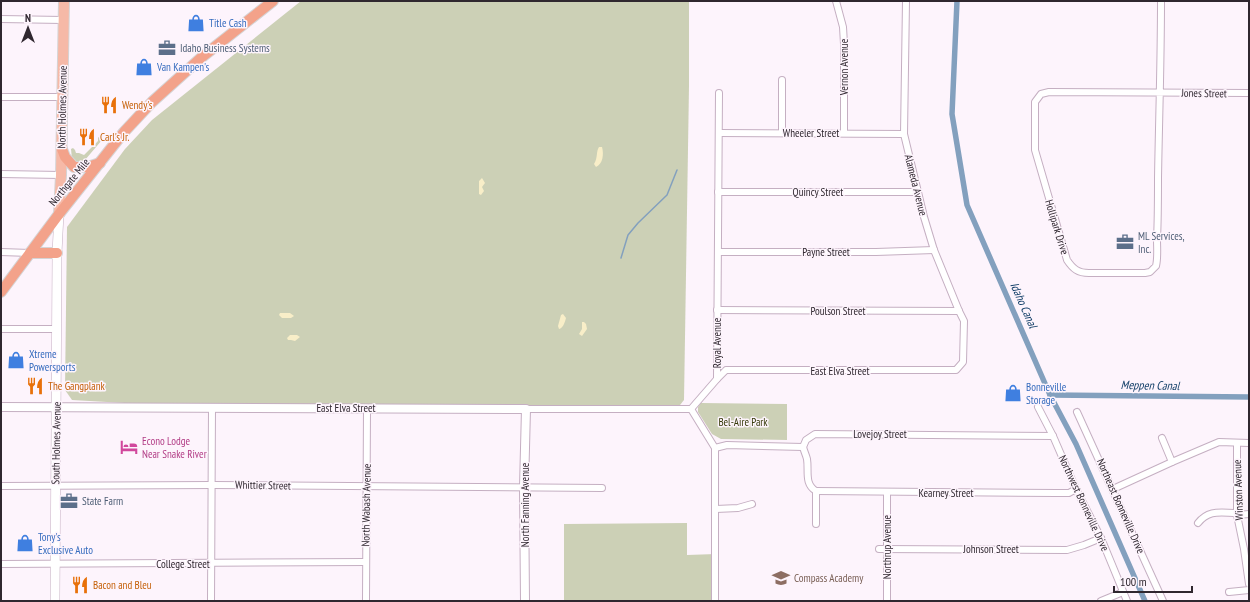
<svg xmlns="http://www.w3.org/2000/svg" width="1250" height="602" viewBox="0 0 1250 602" font-family="'PT Sans Narrow',sans-serif">
<style>
.green{fill:#ccd0b6}
.sand{fill:#f8eec8}
.lines{fill:none;stroke-linecap:round;stroke-linejoin:round}
.stream{stroke:#83a0be;stroke-width:1.5}
.canal{stroke:#83a0be;stroke-width:5.5}
.minor-casing{stroke:#c5afc2;stroke-width:8}
.tertiary-casing{stroke:#c5afc2;stroke-width:10}
.secondary-casing{stroke:#c5afc2;stroke-width:10}
.primary-casing{stroke:#d5d4d5;stroke-width:12}
.trunk-casing{stroke:#d5d4d5;stroke-width:12}
.minor{stroke:#fff;stroke-width:6}
.tertiary{stroke:#fff;stroke-width:8}
.secondary{stroke:#fff;stroke-width:9}
.primary{stroke:#f6b9a7;stroke-width:10}
.trunk{stroke:#f3a28a;stroke-width:10}
.labels{text-anchor:middle;dominant-baseline:central;stroke-width:3;stroke-linejoin:round;paint-order:stroke}
.shop-label{font-size:11px;fill:#366cbe;stroke:#fdf4fc;text-anchor:start}
.service-label{font-size:11px;fill:#4e5e75;stroke:#fdf4fc;text-anchor:start}
.street-label{font-size:11px;fill:#2f272f;stroke:#fdf4fc}
.food-label{font-size:11px;fill:#c56008;stroke:#fdf4fc;text-anchor:start}
.park-label{font-size:11px;fill:#343807;stroke:#fdf4fc}
.hotel-label{font-size:11px;fill:#b23c85;stroke:#fdf4fc;text-anchor:start}
.education-label{font-size:11px;fill:#785e54;stroke:#fdf4fc;text-anchor:start}
.water-label{font-size:12px;font-style:italic;fill:#144069;stroke:#fdf4fc}
</style>
<rect width="100%" height="100%" fill="#fdf4fc"/>
<g class="green">
<path d="M 301,1 L 689,1 L 689,86 L 684,400 L 676,410 L 212,408 L 72,400 L 65,390 L 67,227 L 125,149 L 152,120 Z"/>
<path d="M 98,137 L 102,140 L 85,160 L 77,163 L 72,159 L 71,149 L 73,148 L 75,150 L 76,153 L 79,153 L 84,155 L 98,141 Z"/>
<path d="M 701,403 L 787,404 L 787,440 L 721,439 L 712,434 L 698,412 L 698,407 Z"/>
<path d="M 687,523 L 687,555 L 716,554 L 715,601 L 564,601 L 564,524 Z"/>
</g>
<g class="sand">
<path d="M 599,147 L 602,147 C 604,154 603,164 596,167 L 594,164 C 598,158 596,151 599,147 Z"/>
<path d="M 482,178 L 485,183 L 482,187 L 484,191 L 481,195 L 479,194 L 479,181 Z"/>
<path d="M 280,313 L 290,313 L 294,316 L 291,318 L 282,318 L 279,315 Z"/>
<path d="M 563,314 L 566,318 C 565,322 563,328 559,329 L 558,326 L 561,315 Z"/>
<path d="M 582,322 L 584,322 L 586,324 L 587,329 L 582,336 L 579,334 L 582,329 Z"/>
<path d="M 290,335 L 297,335 L 300,337 L 295,341 L 291,340 L 288,340 L 287,338 Z"/>
</g>
<g class="lines">
<path class="stream" d="M 621,258 L 628,235 L 638,223 L 667,195 L 677,170"/>
<g class="canal">
<path d="M 957,1 L 952,114 L 967,205 L 1050,395 L 1076,444 L 1145,601"/>
<path d="M 1050,395 L 1249,397"/>
</g>
<g class="minor-casing">
<g id="minor">
<path d="M 836,1 L 843,27 L 844,44 L 844,133"/>
<path d="M 1161,1 C 1161,60 1159,119 1158,178 C 1158,198 1158,219 1157,239 C 1157,248 1158,258 1156,266 L 1150,272 L 1145,273 L 1089,273 C 1078,273 1073,269 1067,260 L 1035,150 L 1035,102 L 1041,94 L 1049,92 L 1249,93"/>
<path d="M 1,19 L 63,20"/>
<path d="M 1,97 L 62,97"/>
<path d="M 719,133 L 904,134"/>
<path d="M 782,133 L 782,80"/>
<path d="M 1,174 L 61,175"/>
<path d="M 718,192 L 917,192"/>
<path d="M 1,252 L 30,253"/>
<path d="M 718,252 L 876,252 L 934,250"/>
<path d="M 717,310 L 959,311"/>
<path d="M 1,329 L 57,329"/>
<path d="M 717,379 L 726,370 L 956,370 L 963,362 L 964,321 L 959,311 L 934,250 L 924,217 L 904,134 L 906,1"/>
<path d="M 1038,407 L 1053,436 L 1076,489 L 1101,538 L 1127,601"/>
<path d="M 526,409 L 691,409"/>
<path d="M 691,409 L 717,379 L 719,93"/>
<path d="M 691,409 L 715,448 L 715,601"/>
<path d="M 1077,412 L 1163,601"/>
<path d="M 1162,438 L 1172,462"/>
<path d="M 1237,443 L 1237,515 L 1244,549 L 1249,584"/>
<path d="M 803,447 L 806,440 L 815,434 L 1053,436"/>
<path d="M 803,447 C 804,451 806,455 807,459 C 809,471 804,484 816,491 L 816,524"/>
<path d="M 715,448 L 727,445 L 803,447"/>
<path d="M 1,486 L 212,485 L 602,488"/>
<path d="M 1113,489 L 1172,462 L 1219,442 L 1249,443"/>
<path d="M 816,491 L 1057,493 L 1069,493 L 1076,489"/>
<path d="M 716,509 L 738,508 L 752,504"/>
<path d="M 1237,515 L 1249,514"/>
<path d="M 1198,523 C 1209,509 1221,513 1237,513"/>
<path d="M 879,549 L 1067,550 L 1084,545 L 1101,538"/>
<path d="M 1,564 L 366,562"/>
<path d="M 1229,592 L 1249,590"/>
<path d="M 211,601 L 212,408"/>
<path d="M 366,601 L 367,409"/>
<path d="M 887,601 L 887,493"/>
<path d="M 1101,601 L 1123,592"/>
</g>
</g>
<g class="tertiary-casing">
<path id="tertiary" d="M 1,407 L 526,409 L 524,487 L 525,601"/>
</g>
<g class="secondary-casing">
<path id="secondary" d="M 55,601 L 57,253 L 59,214"/>
</g>
<g class="primary-casing">
<path id="primary" d="M 59,214 L 61,175 L 64,1"/>
</g>
<g class="trunk-casing">
<g id="trunk">
<path d="M 62,149 L 65,157 L 74,167 L 88,167 L 100,163"/>
<path d="M 30,253 L 57,253"/>
<path d="M 1,292 L 59,214 L 124,132 L 152,102 L 202,57 L 273,1"/>
</g>
</g>
<use href="#minor" class="minor"/>
<use href="#tertiary" class="tertiary"/>
<use href="#secondary" class="secondary"/>
<use href="#primary" class="primary"/>
<use href="#trunk" class="trunk"/>
</g>
<defs>
<g id="shop-bare" transform="scale(1.38)"><path d="M-5-2.5h2.3a2.7 3.5 0 0 1 5.4 0H5L5.5 6h-11ZM-1.5-2.5h3a1.5 2.3 0 0 0-3 0Z" fill="#3f7fe0" stroke="#fdf4fc" stroke-width="2.5" paint-order="stroke"/></g>
<g id="office-bare" transform="scale(1.38)"><path d="M-6-3h4V-5.5h4V-3h4V5H-6ZM-1-4.5V-3h2v-1.5ZM-6 0V1H6V0Z" fill="#5c6f8a" stroke="#fdf4fc" stroke-width="2.5" paint-order="stroke"/></g>
<g id="restaurant-bare" transform="scale(1.38)"><path d="M-5-6h1v4h1v-4h1v4h1v-4h1v5L-1.5 .5V6h-2V.5L-5-1ZM5-6V6H3V1.5H1.5Q1.5-4 5-6Z" fill="#e8710a" stroke="#fdf4fc" stroke-width="2.5" paint-order="stroke"/></g>
<g id="hotel-bare" transform="scale(1.38)"><path d="M-6-4.5h1.5V1H6V5H4.5V3h-9V5H-6ZM-4 0a1.8 1.8 0 1 1 3.6 0ZM.5 0V-2.5h3Q6-2.5 6 0Z" fill="#d1479c" stroke="#fdf4fc" stroke-width="2.5" paint-order="stroke"/></g>
<g id="school-bare" transform="scale(1.38)"><path d="M0-5L7-2L0 1L-7-2ZM-4 1L0 2.5L4 1V4Q0 6-4 4Z" fill="#8d6e63" stroke="#fdf4fc" stroke-width="2.5" paint-order="stroke"/></g>
</defs>
<g fill-rule="evenodd">
<use href="#shop-bare" x="196" y="23"/>
<use href="#office-bare" x="167" y="48"/>
<use href="#shop-bare" x="144" y="67"/>
<use href="#restaurant-bare" x="109" y="105"/>
<use href="#restaurant-bare" x="87" y="137"/>
<use href="#office-bare" x="1125" y="242"/>
<use href="#shop-bare" x="16" y="360"/>
<use href="#restaurant-bare" x="35" y="386"/>
<use href="#shop-bare" x="1013" y="393"/>
<use href="#hotel-bare" x="129" y="447"/>
<use href="#office-bare" x="69" y="501"/>
<use href="#shop-bare" x="25" y="543"/>
<use href="#school-bare" x="781" y="578"/>
<use href="#restaurant-bare" x="80" y="585"/>
</g>
<g class="labels">
<g class="shop-label">
<text x="209" y="23">Title Cash</text>
<text x="157" y="67">Van Kampen's</text>
<text x="29" y="354">Xtreme<tspan x="29" dy="13">Powersports</tspan></text>
<text x="1026" y="387">Bonneville<tspan x="1026" dy="13">Storage</tspan></text>
<text x="38" y="537">Tony's<tspan x="38" dy="13">Exclusive Auto</tspan></text>
</g>
<g class="service-label">
<text x="180" y="48">Idaho Business Systems</text>
<text x="1138" y="236">ML Services,<tspan x="1138" dy="13">Inc.</tspan></text>
<text x="82" y="501">State Farm</text>
</g>
<g class="street-label">
<text transform="translate(844 67) rotate(-90)">Vernon Avenue</text>
<text transform="translate(1204 93) rotate(1)">Jones Street</text>
<text transform="translate(62 107) rotate(-89)">North Holmes Avenue</text>
<text x="811" y="133">Wheeler Street</text>
<text transform="translate(69 182) rotate(-51)">Northgate Mile</text>
<text transform="translate(916 185) rotate(76)">Alameda Avenue</text>
<text x="818" y="192">Quincy Street</text>
<text transform="translate(1057 227) rotate(73)">Hollipark Drive</text>
<text x="826" y="252">Payne Street</text>
<text x="838" y="311">Poulson Street</text>
<text transform="translate(717 343) rotate(-90)">Royal Avenue</text>
<text x="840" y="371">East Elva Street</text>
<text x="346" y="408">East Elva Street</text>
<text x="880" y="434">Lovejoy Street</text>
<text transform="translate(56 443) rotate(-89)">South Holmes Avenue</text>
<text transform="translate(263 485) rotate(1)">Whittier Street</text>
<text transform="translate(1238 490) rotate(-92)">Winston Avenue</text>
<text x="946" y="493">Kearney Street</text>
<text transform="translate(1084 503) rotate(65)">Northwest Bonneville Drive</text>
<text transform="translate(366 505) rotate(-89)">North Wabash Avenue</text>
<text transform="translate(525 505) rotate(-90)">North Fanning Avenue</text>
<text transform="translate(1121 506) rotate(66)">Northeast Bonneville Drive</text>
<text transform="translate(887 547) rotate(-90)">Northrup Avenue</text>
<text x="991" y="549">Johnson Street</text>
<text x="183" y="564">College Street</text>
</g>
<g class="food-label">
<text x="122" y="105">Wendy's</text>
<text x="100" y="137">Carl's Jr.</text>
<text x="48" y="386">The Gangplank</text>
<text x="93" y="585">Bacon and Bleu</text>
</g>
<g class="park-label">
<text x="743" y="422">Bel-Aire Park</text>
</g>
<g class="hotel-label">
<text x="142" y="441">Econo Lodge<tspan x="142" dy="13">Near Snake River</tspan></text>
</g>
<g class="education-label">
<text x="794" y="578">Compass Academy</text>
</g>
<g class="water-label">
<text transform="translate(1024 305) rotate(66)">Idaho Canal</text>
<text transform="translate(1150 385) rotate(1)">Meppen Canal</text>
</g>
</g>
<rect width="1250" height="602" fill="none" stroke="#2f272f" stroke-width="4"/>
<g transform="translate(28 28)" stroke="#fdf4fc" stroke-width="3" paint-order="stroke">
<path d="M0-3L7 15L0 10L-7 15Z" fill="#2f272f"/>
<text y="-6" font-size="11" font-weight="bold" text-anchor="middle" fill="#2f272f">N</text>
</g>
<path d="M1114 586v6h78v-6" fill="none" stroke="#2f272f" stroke-width="2"/>
<text x="1120" y="586" font-size="12" fill="#2f272f" stroke="#fdf4fc" stroke-width="3" paint-order="stroke">100 m</text>
</svg>
